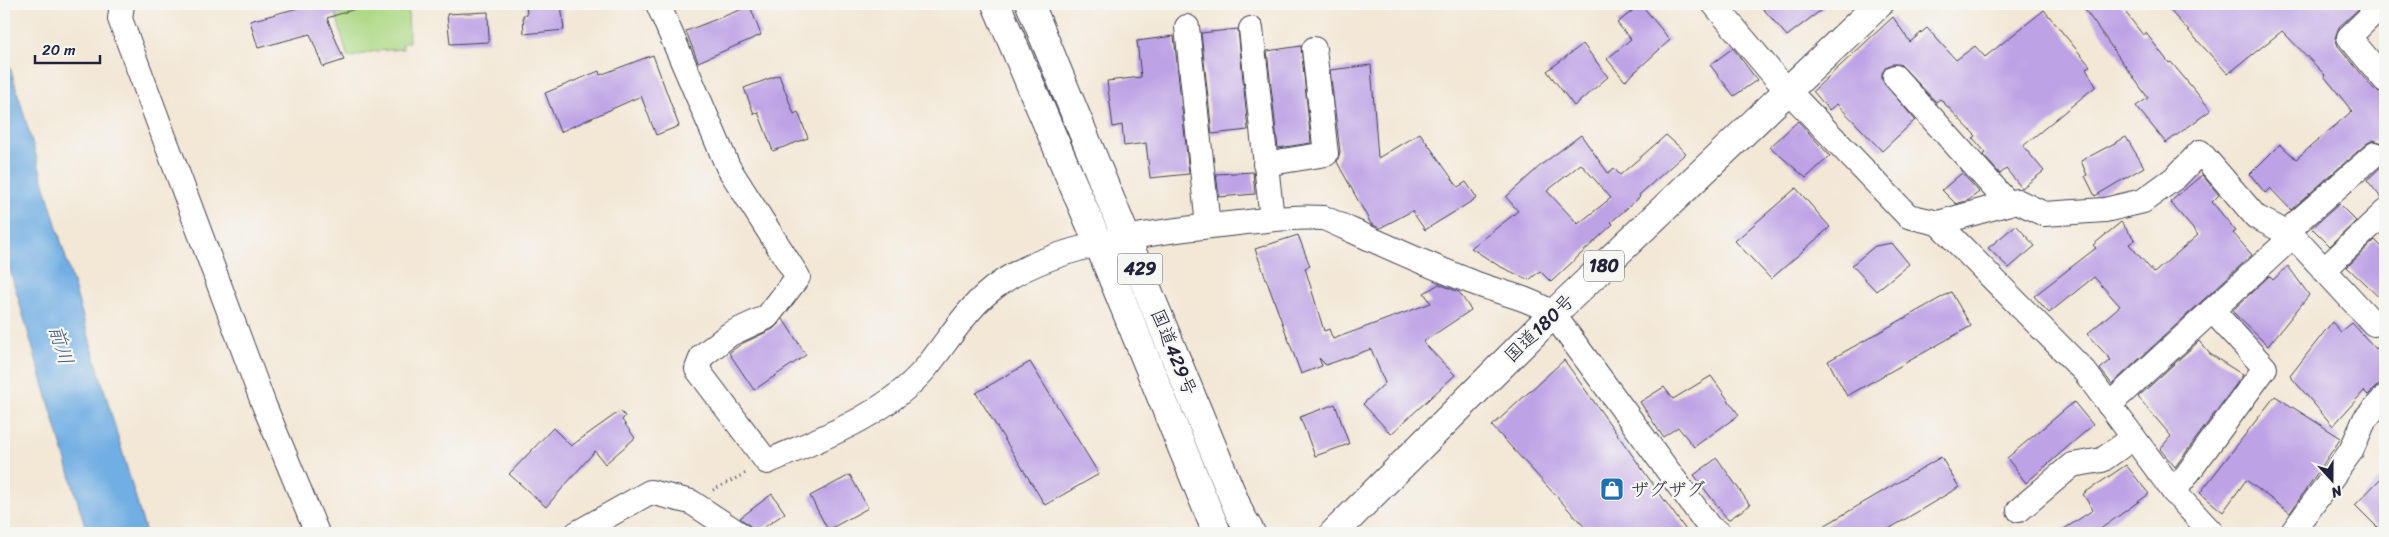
<svg xmlns="http://www.w3.org/2000/svg" width="2389" height="537" viewBox="0 0 2389 537" font-family="Sriracha,'Klee One',sans-serif">
<style>
.green{fill:#aeda87;stroke:#687e61}
.water{fill:#71aee3;stroke:#4a688f}
.building{fill:#bda2e5;fill-rule:evenodd}
.lines{fill:none;stroke-linecap:round;stroke-linejoin:round}
.minor-casing{stroke:#414052;stroke-width:26}
.trunk-casing{stroke:#414052;stroke-width:30}
.path{stroke:#414052;stroke-width:3;stroke-dasharray:1 4;stroke-linecap:butt}
.minor{stroke:#fff;stroke-width:24}
.trunk{stroke:#fff;stroke-width:28}
.labels{text-anchor:middle;dominant-baseline:central;stroke-width:4.5;stroke-linejoin:round;paint-order:stroke}
.shield{fill:#f6f6f2;stroke:#626272;stroke-width:1}
.shield-label{font-size:18px;font-weight:bold;fill:#22223b}
.street-label{font-size:19px;fill:#22223b;stroke:#f6f6f2}
.poi-label{font-size:19px;fill:#22223b;stroke:#f6f6f2;text-anchor:start}
.water-label{font-size:20px;font-style:italic;fill:#3e5376;stroke:#f6f6f2}
</style>
<rect width="100%" height="100%" fill="#f6f6f2"/>
<filter id="ink" filterUnits="userSpaceOnUse"><feTurbulence type="fractalNoise" baseFrequency=".02" numOctaves="2"/><feDisplacementMap in="SourceGraphic" scale="10" xChannelSelector="R" yChannelSelector="G"/><feConvolveMatrix kernelMatrix="1 2 1 2 8 2 1 2 1" color-interpolation-filters="sRGB"/></filter>
<filter id="wash" filterUnits="userSpaceOnUse"><feTurbulence type="fractalNoise" baseFrequency=".0096" numOctaves="4" result="noise"/><feDisplacementMap in="SourceGraphic" scale="20" xChannelSelector="R" yChannelSelector="G"/><feGaussianBlur stdDeviation="1.12" result="paint"/><feColorMatrix in="noise" values="0 0 0 0 0 0 0 0 0 0 0 0 0 0 0 0 0 1.4 0 .05"/><feComposite in="paint" operator="in"/></filter>
<g filter="url(#wash)">
<rect width="100%" height="100%" fill="#f3e7d5"/>
<path class="green" d="M 333,4 L 408,4 L 409,42 L 403,43 L 403,49 L 375,51 L 348,58 Z"/>
<path class="water" d="M 4,46 L 146,533 L 87,533 L 4,250 Z"/>
<g id="blocks">
<g class="building">
<path d="M 297,4 L 360,4 L 361,7 L 327,18 L 344,60 L 323,67 L 310,34 L 258,48 L 250,21 L 298,8 Z"/>
<path d="M 526,4 L 561,4 L 564,30 L 524,34 L 523,15 L 527,15 Z"/>
<path d="M 1641,4 L 1670,40 L 1625,81 L 1607,59 L 1631,39 L 1617,23 Z"/>
<path d="M 1759,4 L 1829,4 L 1787,36 Z"/>
<path d="M 2081,4 L 2119,4 L 2143,35 L 2146,33 L 2169,63 L 2171,62 L 2211,110 L 2166,143 L 2136,106 L 2148,98 Z"/>
<path d="M 2164,4 L 2364,4 L 2339,27 L 2335,38 L 2338,46 L 2374,89 L 2385,94 L 2385,142 L 2383,143 L 2373,140 L 2366,144 L 2291,210 L 2270,188 L 2265,193 L 2250,174 L 2280,144 L 2296,159 L 2352,111 L 2324,76 L 2325,75 L 2282,31 L 2228,74 Z"/>
<path d="M 750,6 L 761,35 L 698,62 L 686,31 Z"/>
<path d="M 2044,10 L 2090,66 L 2086,69 L 2096,86 L 2023,146 L 2044,171 L 2022,188 L 2006,169 L 2000,174 L 1983,155 L 1986,153 L 1973,138 L 1976,136 L 1940,99 L 1936,102 L 1900,64 L 1892,64 L 1886,67 L 1882,73 L 1882,80 L 1915,120 L 1882,151 L 1837,104 L 1829,110 L 1813,91 L 1893,17 L 1910,42 L 1927,28 L 1956,60 L 1975,46 L 1985,57 Z"/>
<path d="M 488,12 L 489,42 L 450,44 L 447,14 Z"/>
<path d="M 1238,29 L 1248,130 L 1212,134 L 1201,33 Z"/>
<path d="M 1174,36 L 1189,174 L 1150,178 L 1146,143 L 1124,146 L 1122,125 L 1113,127 L 1107,81 L 1141,77 L 1137,41 Z"/>
<path d="M 1583,44 L 1608,77 L 1574,106 L 1547,71 Z"/>
<path d="M 1301,46 L 1311,143 L 1278,148 L 1267,51 Z"/>
<path d="M 1733,48 L 1757,80 L 1734,96 L 1710,65 Z"/>
<path d="M 653,55 L 679,126 L 656,135 L 641,96 L 560,132 L 545,93 L 599,71 L 600,75 Z"/>
<path d="M 1371,65 L 1378,158 L 1420,133 L 1458,187 L 1466,182 L 1477,198 L 1425,230 L 1412,211 L 1380,228 L 1371,224 L 1337,162 L 1340,152 L 1330,70 Z"/>
<path d="M 779,75 L 794,114 L 798,112 L 808,138 L 773,151 L 758,112 L 754,114 L 744,88 Z"/>
<path d="M 1798,121 L 1830,156 L 1806,178 L 1770,147 Z"/>
<path d="M 1581,135 L 1608,173 L 1614,168 L 1620,175 L 1666,135 L 1686,153 L 1639,195 L 1640,197 L 1611,222 L 1613,224 L 1551,282 L 1540,271 L 1529,280 L 1499,266 L 1471,248 L 1518,211 L 1506,197 L 1541,165 ZM 1581,164 L 1611,198 L 1578,224 L 1547,191 Z"/>
<path d="M 2126,137 L 2144,167 L 2095,196 L 2085,176 L 2087,175 L 2081,161 Z"/>
<path d="M 2383,165 L 2385,168 L 2385,199 L 2382,199 L 2367,180 Z"/>
<path d="M 1253,172 L 1255,194 L 1219,197 L 1216,174 Z"/>
<path d="M 1962,173 L 1979,192 L 1969,200 L 1956,204 L 1942,190 Z"/>
<path d="M 2202,175 L 2219,195 L 2212,202 L 2236,231 L 2233,233 L 2252,255 L 2112,384 L 2100,369 L 2111,360 L 2087,334 L 2120,306 L 2094,277 L 2049,313 L 2034,296 L 2096,248 L 2093,245 L 2121,222 L 2135,240 L 2129,244 L 2154,273 L 2198,235 L 2170,202 Z"/>
<path d="M 1796,188 L 1830,227 L 1771,279 L 1735,241 Z"/>
<path d="M 2339,204 L 2356,221 L 2330,246 L 2312,228 Z"/>
<path d="M 2016,225 L 2035,246 L 2009,268 L 1988,248 Z"/>
<path d="M 1298,235 L 1310,266 L 1305,268 L 1324,331 L 1329,329 L 1333,339 L 1431,303 L 1424,293 L 1439,284 L 1459,292 L 1471,310 L 1423,342 L 1455,375 L 1391,434 L 1363,404 L 1385,383 L 1371,349 L 1326,365 L 1319,358 L 1322,366 L 1301,374 L 1255,249 Z"/>
<path d="M 2375,240 L 2385,250 L 2385,303 L 2347,267 Z"/>
<path d="M 1892,243 L 1909,264 L 1876,291 L 1852,265 L 1875,246 Z"/>
<path d="M 2288,266 L 2309,295 L 2268,346 L 2232,311 L 2269,276 L 2273,280 Z"/>
<path d="M 1951,292 L 1971,326 L 1847,396 L 1828,361 Z"/>
<path d="M 783,319 L 806,355 L 754,390 L 729,353 L 741,344 L 773,329 Z"/>
<path d="M 2332,322 L 2341,332 L 2352,323 L 2376,349 L 2385,338 L 2385,378 L 2368,395 L 2364,391 L 2333,426 L 2290,376 Z"/>
<path d="M 2199,341 L 2210,354 L 2243,375 L 2175,467 L 2160,449 L 2171,436 L 2138,397 Z"/>
<path d="M 1564,360 L 1688,533 L 1590,533 L 1492,426 Z"/>
<path d="M 1030,362 L 1099,474 L 1045,505 L 976,393 Z"/>
<path d="M 1711,376 L 1739,415 L 1694,447 L 1678,427 L 1663,437 L 1640,402 L 1664,387 L 1673,399 Z"/>
<path d="M 2275,396 L 2341,438 L 2290,513 L 2246,480 L 2223,512 L 2200,493 Z"/>
<path d="M 2074,402 L 2093,425 L 2026,483 L 2007,458 Z"/>
<path d="M 1335,404 L 1349,444 L 1315,456 L 1300,417 Z"/>
<path d="M 620,411 L 625,416 L 622,420 L 635,438 L 605,464 L 595,451 L 546,507 L 509,474 L 553,428 L 571,446 Z"/>
<path d="M 1941,457 L 1959,487 L 1882,533 L 1812,533 Z"/>
<path d="M 1717,458 L 1750,505 L 1728,520 L 1694,475 Z"/>
<path d="M 2126,465 L 2149,494 L 2095,533 L 2058,533 L 2093,510 L 2083,494 Z"/>
<path d="M 2385,474 L 2385,533 L 2383,533 L 2355,505 Z"/>
<path d="M 850,475 L 868,508 L 828,530 L 810,496 Z"/>
<path d="M 772,494 L 785,513 L 756,533 L 752,533 L 750,526 L 740,518 Z"/>
</g>
</g>
</g>
<g filter="url(#ink)">
<use href="#blocks" fill-opacity="0" stroke="#414052" stroke-width="1"/>
<g class="lines">
<g class="minor-casing">
<g id="minor">
<path d="M 122,4 L 120,19 L 264,405 L 317,533"/>
<path d="M 658,4 L 728,167 L 798,277 L 767,317 L 730,334 L 702,356 L 697,369 L 767,462 C 822,438 884,416 925,369 C 950,339 968,304 1002,282 C 1060,242 1168,230 1238,223 C 1266,220 1296,216 1324,218 C 1373,240 1422,263 1472,282 C 1499,293 1529,297 1553,314 L 1710,528 L 1719,533"/>
<path d="M 1714,4 L 1777,79 L 1908,216 L 1938,223 L 2017,201 L 2044,214 L 2105,210 L 2143,201 L 2176,177 L 2200,152 L 2256,217 L 2293,236 L 2374,324"/>
<path d="M 2383,4 L 2349,37 L 2385,80"/>
<path d="M 1187,27 L 1208,226"/>
<path d="M 1251,29 L 1272,219"/>
<path d="M 1895,77 L 2008,203"/>
<path d="M 1265,164 L 1326,154 L 1314,49"/>
<path d="M 1938,223 L 2085,372 L 2174,492 L 2212,533"/>
<path d="M 2285,233 L 2375,154"/>
<path d="M 2324,270 L 2385,212"/>
<path d="M 2109,405 L 2293,236"/>
<path d="M 2174,492 L 2265,368 L 2212,310"/>
<path d="M 2019,510 L 2072,465 L 2102,460 L 2133,438"/>
<path d="M 577,533 L 650,492 L 691,502 L 738,533"/>
<path d="M 2292,533 L 2351,451 L 2365,419 L 2385,397"/>
</g>
</g>
<g class="trunk-casing">
<g id="trunk">
<path d="M 996,4 L 1099,245 L 1217,533"/>
<path d="M 1030,4 L 1240,514 L 1251,533"/>
<path d="M 1334,533 L 1553,314 L 1879,4"/>
</g>
</g>
<path class="path" d="M 713,490 L 748,472"/>
<use href="#minor" class="minor"/>
<use href="#trunk" class="trunk"/>
</g>
</g>
<defs>
<g id="shop-square" transform="scale(1.25)"><rect x="-9" y="-9" width="18" height="18" rx="4" fill="#1f6fb2" stroke="#f6f6f2"/><path d="M-5-2.5h2.3a2.7 3.5 0 0 1 5.4 0H5L5.5 6h-11ZM-1.5-2.5h3a1.5 2.3 0 0 0-3 0Z" fill="#fff"/></g>
</defs>
<g fill-rule="evenodd">
<use href="#shop-square" x="1612" y="489"/>
</g>
<g class="labels">
<g class="shield">
<rect x="1584" y="250.5" width="40" height="31" rx="4"/>
<rect x="1117.5" y="253.5" width="45" height="31" rx="4"/>
</g>
<g class="shield-label">
<text x="1604" y="266">180</text>
<text x="1140" y="269">429</text>
</g>
<g class="street-label">
<text transform="translate(1539 328) rotate(-44)">国道180号</text>
<text transform="translate(1174 352) rotate(68)">国道429号</text>
</g>
<g class="poi-label">
<text x="1630" y="489">ザグザグ</text>
</g>
<g class="water-label">
<text transform="translate(61 345) rotate(73)">前川</text>
</g>
</g>
<rect width="2389" height="537" fill="none" stroke="#f6f6f2" stroke-width="20"/>
<g transform="translate(2332 480) rotate(159)" stroke="#f6f6f2" stroke-width="4" paint-order="stroke">
<path d="M0-4L9 19L0 12L-9 19Z" fill="#22223b"/>
<text y="-8" font-size="14" font-weight="bold" text-anchor="middle" fill="#22223b">N</text>
</g>
<path d="M35 55v8h65v-8" fill="none" stroke="#22223b" stroke-width="2.5"/>
<text x="42" y="55" font-size="15" fill="#22223b" stroke="#f6f6f2" stroke-width="4" paint-order="stroke">20 m</text>
</svg>
